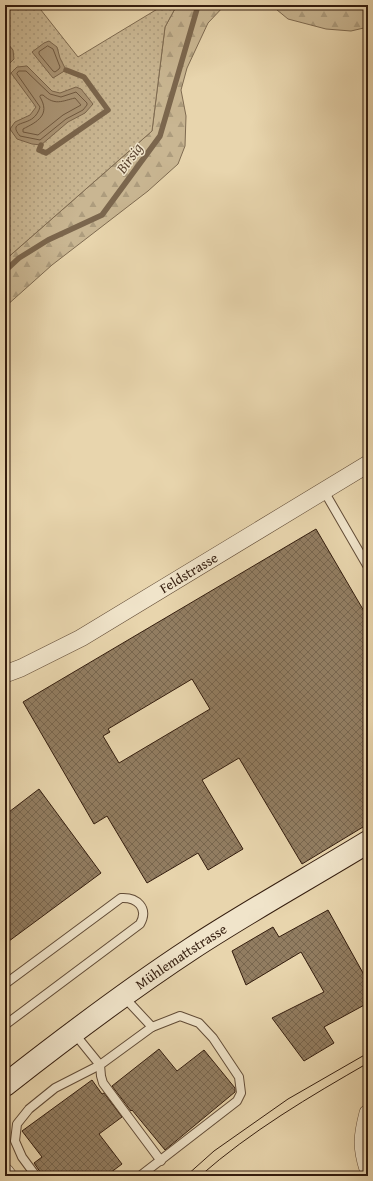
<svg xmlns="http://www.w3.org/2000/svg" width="373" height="1181" viewBox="0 0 373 1181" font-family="'Gentium Book Plus',serif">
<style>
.forest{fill:url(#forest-firs);stroke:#7e6a50}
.garden{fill:url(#garden-dots);stroke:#7e6a50}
.water{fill:#ab9677;stroke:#7b664d}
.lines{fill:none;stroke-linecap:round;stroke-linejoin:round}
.shore{stroke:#705a42;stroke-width:1}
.stream{stroke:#7b664d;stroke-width:5.5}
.building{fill:url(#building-cross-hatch);stroke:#341d0e;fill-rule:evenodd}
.lane-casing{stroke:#614b36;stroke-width:10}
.street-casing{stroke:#614b36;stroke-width:18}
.secondary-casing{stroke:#341d0e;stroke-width:24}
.lane{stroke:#f0e4ca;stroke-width:8}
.street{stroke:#f0e4ca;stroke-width:17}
.secondary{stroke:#f0e4ca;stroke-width:22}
.tram{stroke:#341d0e;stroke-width:1}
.labels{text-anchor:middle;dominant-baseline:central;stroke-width:3;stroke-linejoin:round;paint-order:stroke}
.street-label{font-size:14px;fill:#341d0e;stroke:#f0e4ca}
.water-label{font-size:15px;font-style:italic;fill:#5e4733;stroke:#f0e4ca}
</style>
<defs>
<pattern id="forest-firs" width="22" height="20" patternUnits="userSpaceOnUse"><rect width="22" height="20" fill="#c9b692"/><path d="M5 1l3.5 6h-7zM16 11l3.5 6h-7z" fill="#ad9c7d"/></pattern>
<pattern id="garden-dots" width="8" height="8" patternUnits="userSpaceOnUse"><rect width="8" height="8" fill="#c9b692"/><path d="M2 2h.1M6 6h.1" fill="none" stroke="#ad9c7d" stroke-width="1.8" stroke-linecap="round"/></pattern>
<pattern id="building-cross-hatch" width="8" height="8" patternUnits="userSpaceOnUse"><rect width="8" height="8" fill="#927d61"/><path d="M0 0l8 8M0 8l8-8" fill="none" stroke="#78664e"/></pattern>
</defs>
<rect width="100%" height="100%" fill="#e8d5ad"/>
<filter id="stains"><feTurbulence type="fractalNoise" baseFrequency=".005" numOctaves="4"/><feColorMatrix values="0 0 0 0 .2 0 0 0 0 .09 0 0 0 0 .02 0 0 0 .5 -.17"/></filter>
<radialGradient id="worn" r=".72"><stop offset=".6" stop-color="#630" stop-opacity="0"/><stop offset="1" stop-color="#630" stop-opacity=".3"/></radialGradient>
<g class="forest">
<path d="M 177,5 L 225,5 L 208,23 L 187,68 L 181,90 L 186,116 L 185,146 L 178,164 L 148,191 L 52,265 L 5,307 L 5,260 L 152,131 L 165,27 Z"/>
<path d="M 271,5 L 368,5 L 368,27 L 351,31 L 326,29 L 288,19 Z"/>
</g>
<path class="garden" d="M 5,5 L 37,5 L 78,57 L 164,5 L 177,5 L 165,27 L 152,131 L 5,260 Z"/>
<g class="water">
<path d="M 49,41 L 57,47 L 60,58 L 66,70 L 53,78 L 32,52 L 44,43 Z"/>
<path d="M 5,44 L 8,44 L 13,50 L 14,59 L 7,66 L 5,65 Z"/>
<path d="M 27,66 L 52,91 L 60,93 L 76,87 L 81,89 L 93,104 L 85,113 L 68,122 L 41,145 L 32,144 L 17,139 L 10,129 L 15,122 L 30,115 L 36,107 L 11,73 L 17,67 Z"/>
</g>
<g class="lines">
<g class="shore">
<path d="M 48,46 L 53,49 L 60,67 L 59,69 L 55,72 L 53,71 L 39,54 L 39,52 Z"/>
<path d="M 19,71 L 26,71 L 50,94 L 61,97 L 76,92 L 87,103 L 87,105 L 83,110 L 66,119 L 40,140 L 20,136 C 8,122 25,125 33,118 C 36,116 39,111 40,107 L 17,74 Z"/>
<path d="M 41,95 L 43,95 C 55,106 62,101 75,98 L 81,105 L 63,115 L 38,135 L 23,132 L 23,129 C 37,122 51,115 40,97 Z"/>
</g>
<g class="stream">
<path d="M 361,5 L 363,5"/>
<path d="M 41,145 L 39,150 L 46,153 L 108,110 L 84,77 L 66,70"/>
<path d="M 5,271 L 19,258 L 48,240 L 102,215 L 160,136 L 197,9 L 200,5"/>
</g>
</g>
<g class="building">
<path d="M 316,529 L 368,618 L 368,824 L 302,864 L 239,758 L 202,780 L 243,849 L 208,870 L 198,853 L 147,883 L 107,816 L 94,824 L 23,702 ZM 192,679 L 210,709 L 119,763 L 103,736 L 110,732 L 108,729 Z"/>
<path d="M 39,789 L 101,873 L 5,944 L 5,815 Z"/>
<path d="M 328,910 L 368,982 L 368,1003 L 324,1027 L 334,1043 L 304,1061 L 272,1018 L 324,992 L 301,952 L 246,985 L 232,951 L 273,927 L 279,937 Z"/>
<path d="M 159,1049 L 177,1071 L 204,1050 L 235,1088 L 235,1092 L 165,1150 L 132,1110 L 131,1111 L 112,1086 Z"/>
<path d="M 92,1080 L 102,1094 L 104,1093 L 122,1117 L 99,1134 L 122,1164 L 106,1176 L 43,1176 L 34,1163 L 42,1157 L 22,1131 Z"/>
</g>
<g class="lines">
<g class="lane-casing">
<g id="lane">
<path d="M 324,491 L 368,567"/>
<path d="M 5,984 L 121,898 C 137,897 149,908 140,924 L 5,1025"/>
<path d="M 124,997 L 152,1027 L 180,1016 L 199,1023 L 213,1038 L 239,1077 L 241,1093 L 237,1101 L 140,1176"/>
<path d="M 152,1027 L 100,1065 L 101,1076 L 103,1083 L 161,1161"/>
<path d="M 36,1176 L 22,1157 L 15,1141 L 17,1124 L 29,1109 L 55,1088 L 100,1065 L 74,1033"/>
</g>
</g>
<g class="street-casing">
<g id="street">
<path id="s1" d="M 5,674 L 21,668 L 81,638 L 368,464"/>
<path d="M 368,1113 C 362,1136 361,1147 368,1169"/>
<path d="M 5,1172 L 8,1176"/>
</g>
</g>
<g class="secondary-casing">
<g id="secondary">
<path id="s2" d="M 5,1085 C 65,1038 127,991 191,949 C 249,911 309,878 368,842"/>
</g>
</g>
<use href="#lane" class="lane"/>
<use href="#street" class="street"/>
<use href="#secondary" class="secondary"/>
<g class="tram">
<path d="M 186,1176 L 214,1151 L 288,1099 L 368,1053"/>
<path d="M 200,1176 C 251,1131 309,1097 368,1063"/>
</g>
</g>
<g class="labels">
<g class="street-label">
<text stroke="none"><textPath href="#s1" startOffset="210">Feldstrasse</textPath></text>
<text stroke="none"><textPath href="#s2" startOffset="218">Mühlemattstrasse</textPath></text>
</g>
<g class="water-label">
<text transform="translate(129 158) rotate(-54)">Birsig</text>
</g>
</g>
<rect width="373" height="1181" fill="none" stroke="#e8d5ad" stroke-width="20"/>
<rect x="6" y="6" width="361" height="1169" fill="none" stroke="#341d0e" stroke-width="2"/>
<rect x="10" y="10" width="353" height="1161" fill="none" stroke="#341d0e"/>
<rect width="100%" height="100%" filter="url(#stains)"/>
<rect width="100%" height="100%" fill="url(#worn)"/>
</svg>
